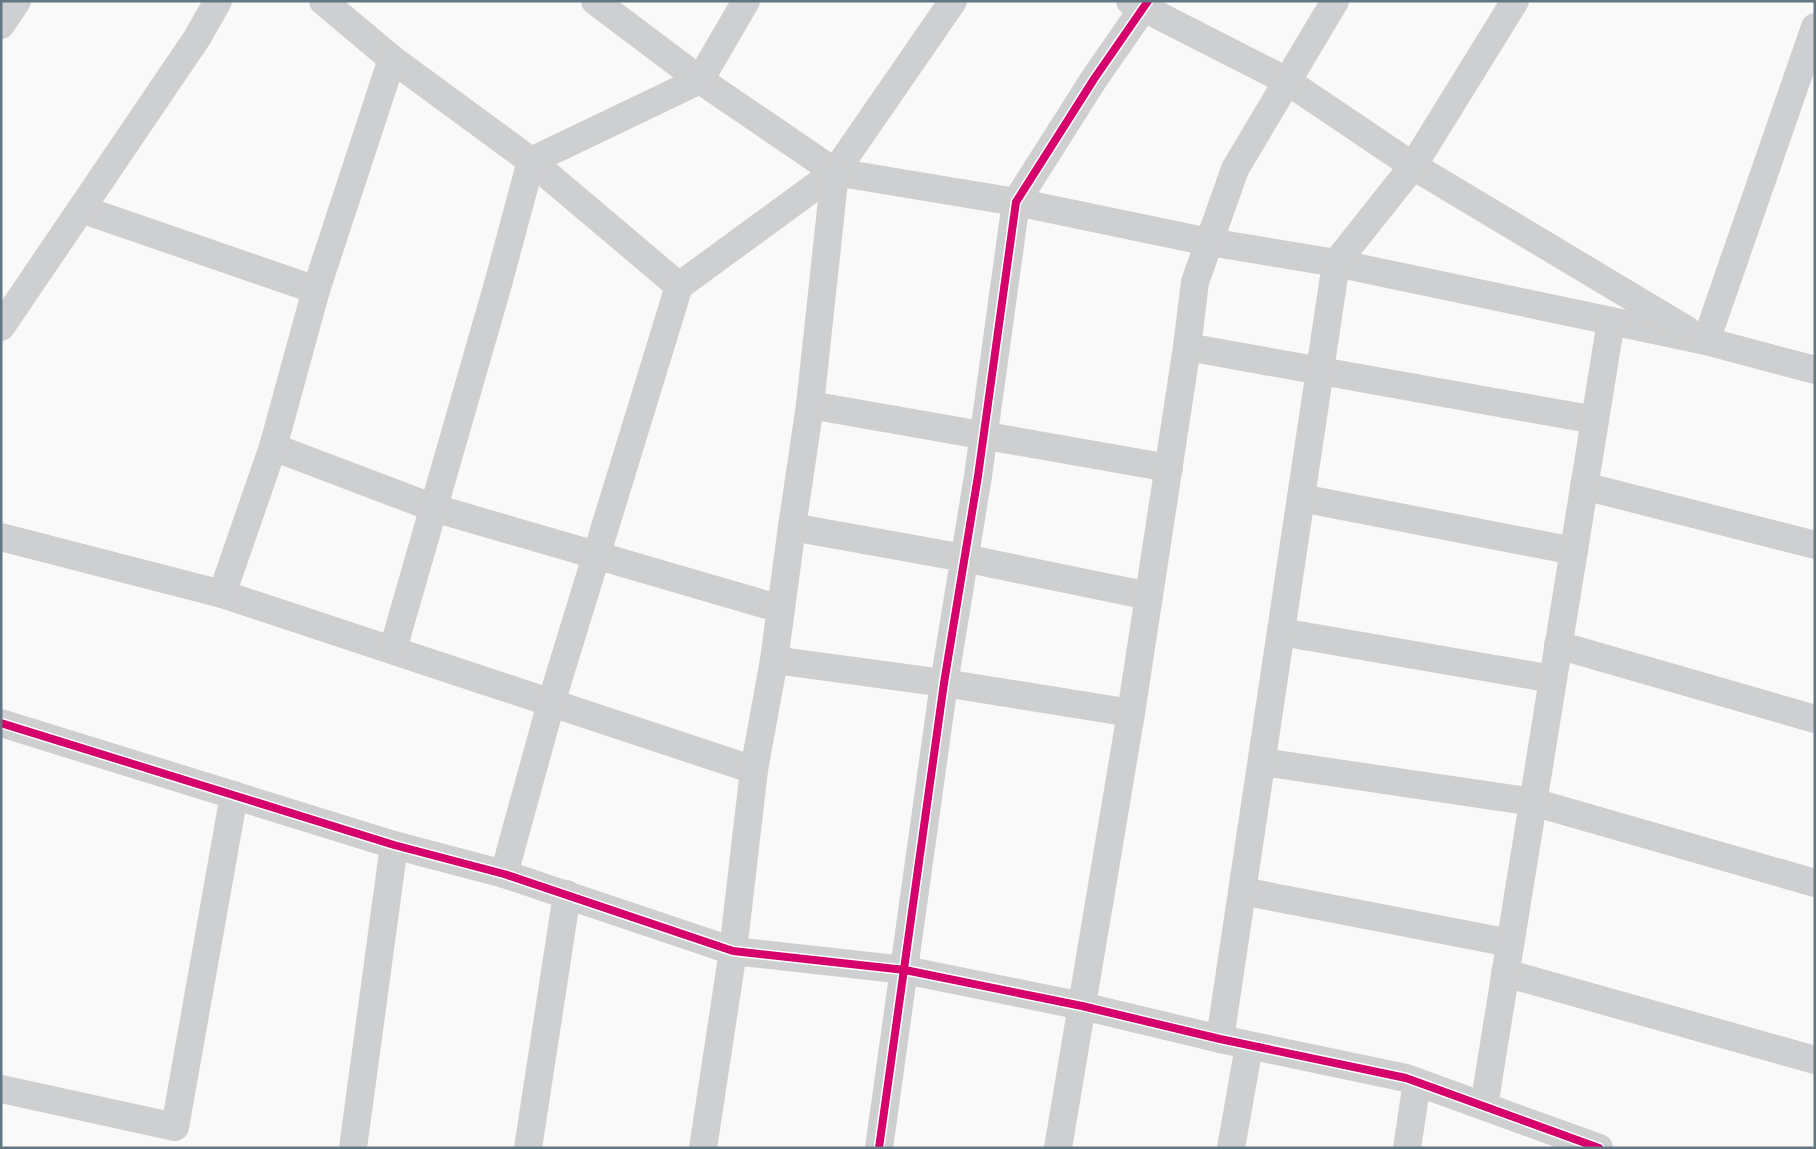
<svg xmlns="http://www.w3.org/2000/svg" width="1816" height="1149" viewBox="0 0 1816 1149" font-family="Karla,sans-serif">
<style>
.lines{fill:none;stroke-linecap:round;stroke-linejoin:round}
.minor{stroke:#cecfd0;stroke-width:28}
.cycleway-casing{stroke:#fff;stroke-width:11}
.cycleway{stroke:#d6006c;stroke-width:8}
</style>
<rect width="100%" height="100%" fill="#f9f9f9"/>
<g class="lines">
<g class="minor">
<path d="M 323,1 L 392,59 L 531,161 L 679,286"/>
<path d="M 595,1 L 700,80 L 835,172 L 1016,202 L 1209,242 L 1336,263 L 1706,341"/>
<path d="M 1130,1 L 1287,81 L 1413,166 L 1687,330"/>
<path d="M 1,25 L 17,1"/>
<path d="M 1815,27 L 1706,341 L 1815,370"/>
<path d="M 81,209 L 316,290"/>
<path d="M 1,327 L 197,38 L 218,1"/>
<path d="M 1187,347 L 1595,420"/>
<path d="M 810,405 L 1169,468"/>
<path d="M 273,447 L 434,508 L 781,609"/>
<path d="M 1584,486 L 1815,545"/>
<path d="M 1301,498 L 1574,551"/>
<path d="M 792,527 L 964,558 L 1149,596"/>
<path d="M 1,537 L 222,594 L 754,770"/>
<path d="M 222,594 L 273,447 L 316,290 L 392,59"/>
<path d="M 1281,632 L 1553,679"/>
<path d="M 1558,645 L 1815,719"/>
<path d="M 393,649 L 498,284 L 531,161 L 700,80 L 746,1"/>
<path d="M 774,660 L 944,683 L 1131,713"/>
<path d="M 1,723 L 394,845 L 504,874 L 733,951 L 905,970 L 1082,1006 L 1220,1039 L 1406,1078 L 1599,1148"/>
<path d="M 1262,762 L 1533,802 L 1815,883"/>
<path d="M 504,874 L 551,703 L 679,286 L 835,172 L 953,1"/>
<path d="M 1242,891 L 1510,943"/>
<path d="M 1505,973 L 1815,1060"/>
<path d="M 1220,1039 L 1336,263 L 1413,166 L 1515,1"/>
<path d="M 1,1089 L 175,1127 L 234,795"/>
<path d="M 1484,1106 L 1611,321"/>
<path d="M 353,1148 L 394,845"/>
<path d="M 528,1148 L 567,894"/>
<path d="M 703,1148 L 733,951 L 754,770 L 774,660 L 792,527 L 810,405 L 835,172"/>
<path d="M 879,1148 L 944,683 L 978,476 L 1016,202 L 1094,79 L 1148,1"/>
<path d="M 1058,1148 L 1131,713 L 1187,347 L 1195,282 L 1235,169 L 1335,1"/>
<path d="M 1231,1148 L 1249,1046"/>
<path d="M 1407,1148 L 1417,1082"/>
</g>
<g class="cycleway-casing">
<g id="cycleway">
<path d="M 1,723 L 394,845 L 504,874 L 733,951 L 905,970 L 1082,1006 L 1220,1039 L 1406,1078 L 1599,1148"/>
<path d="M 879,1148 L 944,683 L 978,476 L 1016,202 L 1094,79 L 1148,1"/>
</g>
</g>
<use href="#cycleway" class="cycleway"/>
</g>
<rect width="1816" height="1149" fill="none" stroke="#657683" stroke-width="5"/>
</svg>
